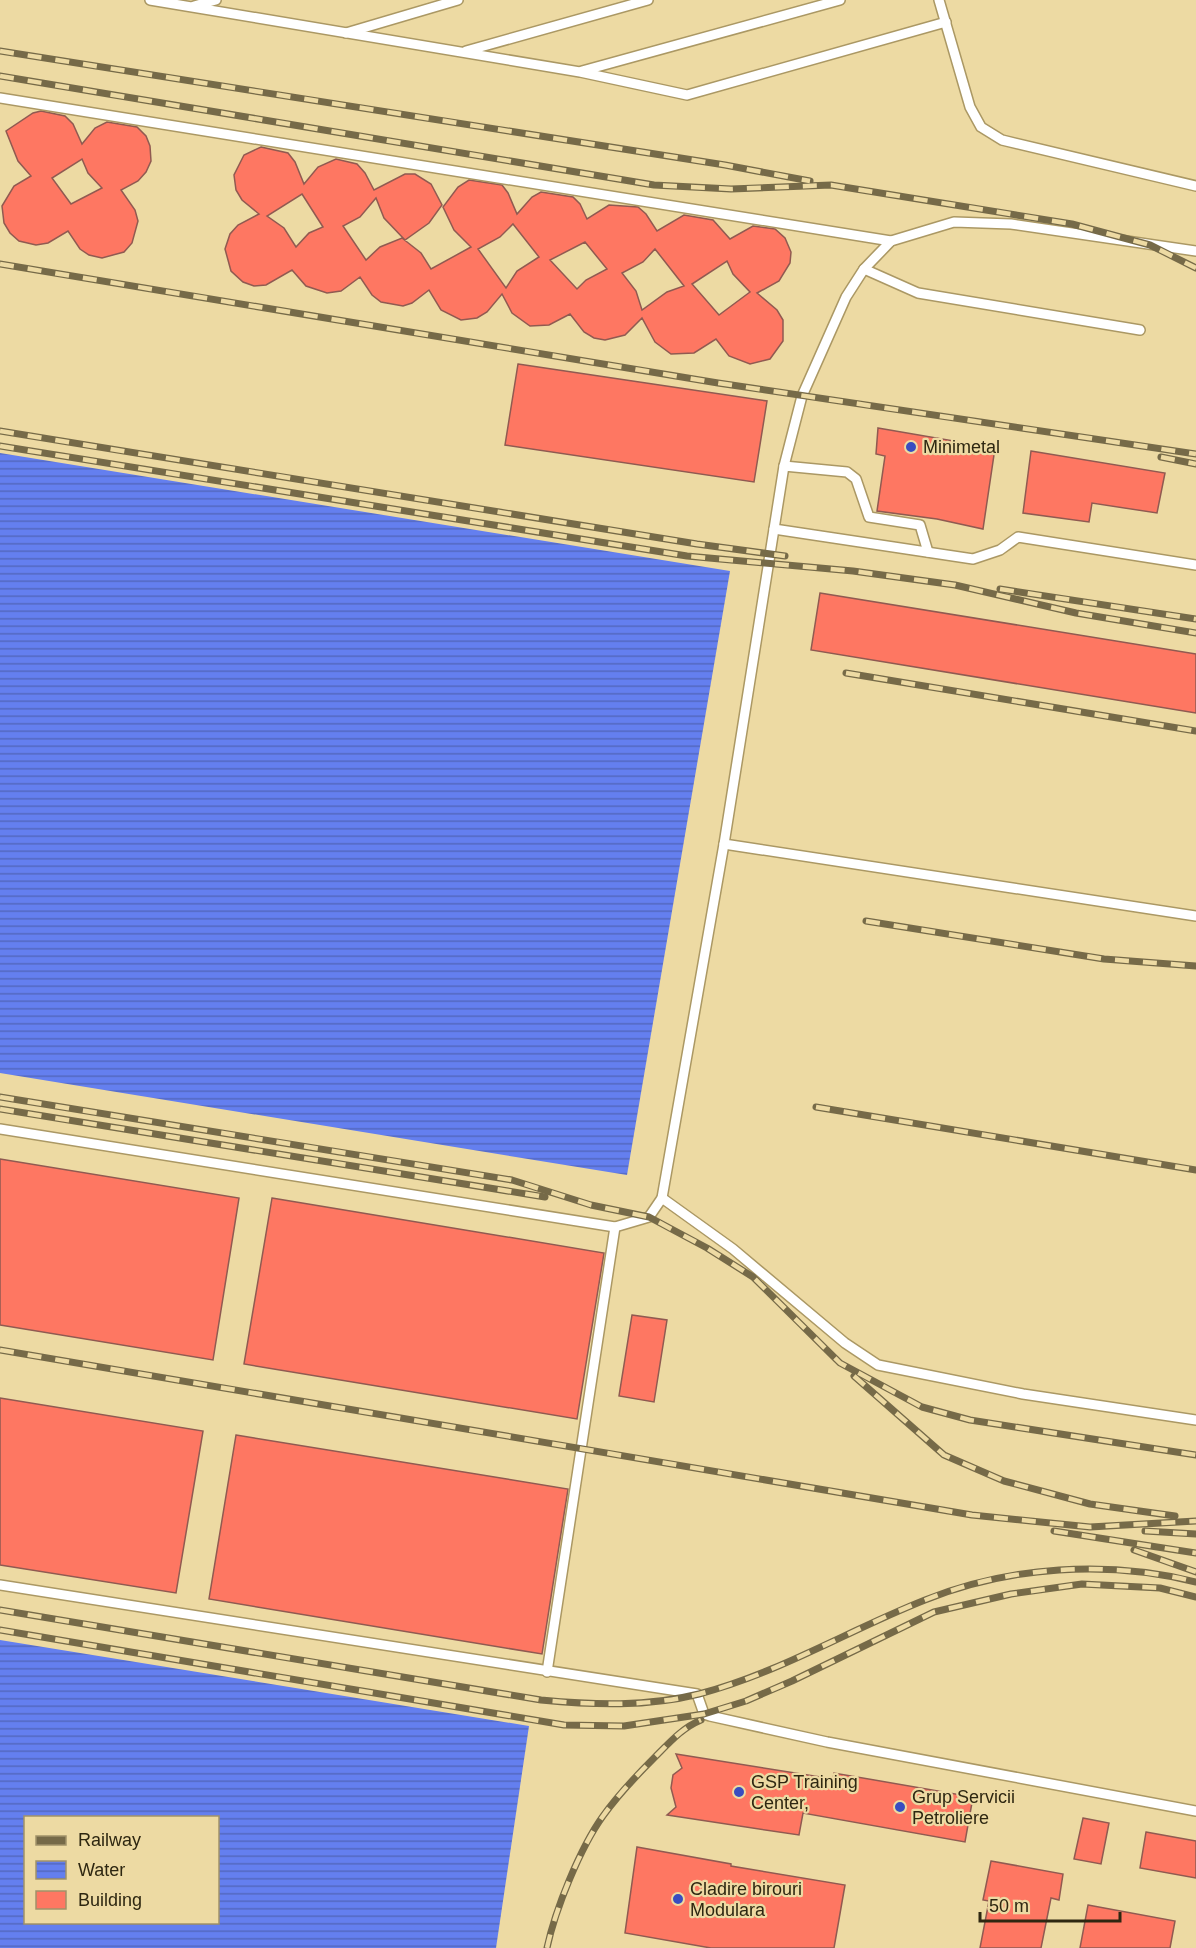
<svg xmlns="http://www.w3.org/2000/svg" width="1196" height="1948" viewBox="0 0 1196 1948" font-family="Arial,sans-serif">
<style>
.water{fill:url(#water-rules);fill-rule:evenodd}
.building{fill:#fe7762;stroke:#905a51;stroke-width:1.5;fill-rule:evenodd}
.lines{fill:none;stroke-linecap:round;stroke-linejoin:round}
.service-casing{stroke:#ab9864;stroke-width:12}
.service{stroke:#fff;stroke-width:9}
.rail-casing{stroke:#766a48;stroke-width:7}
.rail{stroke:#eddaa3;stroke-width:4.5;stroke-dasharray:14;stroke-linecap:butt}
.poi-dot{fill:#394dc0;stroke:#eddaa3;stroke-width:2}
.labels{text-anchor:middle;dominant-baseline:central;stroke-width:4.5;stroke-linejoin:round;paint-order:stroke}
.poi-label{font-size:18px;fill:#2e2711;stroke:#eddaa3;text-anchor:start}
</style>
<defs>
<pattern id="water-rules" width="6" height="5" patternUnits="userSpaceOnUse" patternTransform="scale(1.5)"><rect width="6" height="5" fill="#647fef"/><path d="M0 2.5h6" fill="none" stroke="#5368c0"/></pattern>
</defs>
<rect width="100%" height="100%" fill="#eddaa3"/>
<g class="water">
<path d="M 0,453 L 730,571 L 627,1175 L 0,1073 Z"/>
<path d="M 0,1640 L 529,1726 L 496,1948 L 0,1948 ZM 26,1818 L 218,1818 L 218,1922 L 26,1922 Z"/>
</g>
<g class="building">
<path d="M 41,111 L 65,116 L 73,124 L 82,144 L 95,128 L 107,122 L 137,127 L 146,136 L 150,146 L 151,161 L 146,172 L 138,181 L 121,190 L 135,210 L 138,221 L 132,243 L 124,252 L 102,258 L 89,255 L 80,249 L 68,231 L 48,243 L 36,245 L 19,241 L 10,233 L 4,223 L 2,206 L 14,186 L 31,176 L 18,161 L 6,131 L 33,113 ZM 82,159 L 88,173 L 102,188 L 71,204 L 52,178 Z"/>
<path d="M 261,147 L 288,153 L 295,162 L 304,184 L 318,167 L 336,159 L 357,164 L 365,173 L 374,190 L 405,174 L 415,174 L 431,184 L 442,205 L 429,223 L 405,240 L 384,218 L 376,198 L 360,217 L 343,226 L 366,260 L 380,247 L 402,238 L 421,253 L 431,269 L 471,247 L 454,230 L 443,207 L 458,187 L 469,180 L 502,185 L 508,193 L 517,214 L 532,197 L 541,192 L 573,197 L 580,204 L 587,219 L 609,205 L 638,207 L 646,214 L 657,231 L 684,215 L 713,220 L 730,239 L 753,226 L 775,229 L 785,238 L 791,252 L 790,263 L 779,281 L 757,293 L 777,310 L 783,320 L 783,341 L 770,359 L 750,364 L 729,356 L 716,339 L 694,353 L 671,354 L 655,342 L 642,318 L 625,335 L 605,340 L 594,338 L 584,332 L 570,314 L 549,325 L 530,326 L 512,313 L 502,294 L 487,312 L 477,318 L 461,320 L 441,310 L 429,290 L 412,303 L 403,306 L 381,302 L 372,295 L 360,277 L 341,291 L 327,293 L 306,286 L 292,270 L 266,285 L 254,286 L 243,282 L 231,271 L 225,249 L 230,234 L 238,225 L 259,214 L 242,200 L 236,190 L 234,175 L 244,155 ZM 302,194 L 323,227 L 309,233 L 296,247 L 284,228 L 267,216 ZM 513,224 L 539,257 L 517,271 L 506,288 L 478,249 L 500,237 ZM 585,242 L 607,269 L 586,280 L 577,289 L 550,260 ZM 655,249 L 684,286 L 667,292 L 642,310 L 636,291 L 622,273 L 643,262 ZM 727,261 L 733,274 L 750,292 L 719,315 L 692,284 Z"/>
<path d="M 518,364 L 767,401 L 754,482 L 505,445 Z"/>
<path d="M 878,428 L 995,448 L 983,529 L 937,519 L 877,511 L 885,456 L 876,454 Z"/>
<path d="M 1031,451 L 1165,473 L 1157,513 L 1092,503 L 1089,522 L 1023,513 Z"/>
<path d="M 820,593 L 1196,654 L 1196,713 L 811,650 Z"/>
<path d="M 0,1159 L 239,1198 L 213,1360 L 0,1325 Z"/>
<path d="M 272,1198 L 604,1253 L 577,1419 L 244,1364 Z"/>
<path d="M 632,1315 L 667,1320 L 654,1402 L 619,1396 Z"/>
<path d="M 0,1398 L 203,1431 L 176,1593 L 0,1565 Z"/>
<path d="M 236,1435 L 568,1489 L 542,1654 L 209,1599 Z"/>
<path d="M 676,1754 L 833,1779 L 834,1773 L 973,1797 L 965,1842 L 803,1813 L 799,1835 L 667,1815 L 676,1807 L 671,1788 L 673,1775 L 682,1768 Z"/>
<path d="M 1083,1818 L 1109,1823 L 1101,1864 L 1074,1859 Z"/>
<path d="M 1146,1832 L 1196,1841 L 1196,1878 L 1140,1868 Z"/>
<path d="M 637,1847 L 731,1864 L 731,1866 L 845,1885 L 834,1948 L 711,1948 L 625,1933 Z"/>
<path d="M 991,1861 L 1063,1874 L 1059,1900 L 1051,1898 L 1041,1948 L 980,1948 L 989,1901 L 983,1900 Z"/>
<path d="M 1088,1905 L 1175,1921 L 1170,1948 L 1080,1948 Z"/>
</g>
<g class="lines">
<g class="service-casing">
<g id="service">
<path d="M 150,0 L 580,72 L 687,95 L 946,22"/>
<path d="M 939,0 L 970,107 L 981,127 L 1002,140 L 1196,186"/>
<path d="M 194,6 L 216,0"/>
<path d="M 346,33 L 458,0"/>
<path d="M 466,51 L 648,0"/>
<path d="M 582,71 L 840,0"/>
<path d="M 0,98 L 891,241"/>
<path d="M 864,269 L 918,293 L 1140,330"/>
<path d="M 784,466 L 847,472 L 856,479 L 869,517 L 920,525 L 928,552"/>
<path d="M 774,529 L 973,559 L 1000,550 L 1018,537 L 1196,565"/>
<path d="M 724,844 L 1196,916"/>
<path d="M 0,1129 L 615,1227"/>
<path d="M 662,1198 L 733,1249 L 845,1343 L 878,1365 L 1023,1394 L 1196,1420"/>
<path d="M 0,1585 L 697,1694 L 704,1714 L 710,1716 L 827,1742 L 1196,1811"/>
<path d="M 547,1672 L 615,1227 L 649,1217 L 662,1198 L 724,844 L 784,466 L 802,396 L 846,297 L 864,269 L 891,241 L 954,222 L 1011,224 L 1196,251"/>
</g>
</g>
<use href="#service" class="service"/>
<g class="rail-casing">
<g id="rail">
<path d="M 0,51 L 725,165 L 810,181"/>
<path d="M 0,76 L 654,185 L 731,189 L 831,185 L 1072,224 L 1150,245 L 1196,268"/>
<path d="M 0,264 L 718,383 L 1196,454"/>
<path d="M 0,431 L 697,544 L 785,556"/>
<path d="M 0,446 L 687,556 L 853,571 L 955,585 L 1076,613 L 1196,633"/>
<path d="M 1161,457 L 1196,464"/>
<path d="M 1000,589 L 1196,619"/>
<path d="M 846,673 L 1196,731"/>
<path d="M 866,921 L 1104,959 L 1196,966"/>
<path d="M 0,1097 L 512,1180 L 591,1205 L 649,1217 L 707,1248 L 753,1277 L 840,1363 L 922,1407 L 970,1420 L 1196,1455"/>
<path d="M 816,1107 L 1196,1170"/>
<path d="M 0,1109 L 545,1197"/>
<path d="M 0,1350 L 972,1515 L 1090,1527 L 1196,1521"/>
<path d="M 854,1376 L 944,1455 L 1004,1481 L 1090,1504 L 1175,1516"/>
<path d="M 1054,1531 L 1196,1553"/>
<path d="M 1145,1531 L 1196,1534"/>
<path d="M 1134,1550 L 1196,1572"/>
<path d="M 0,1610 L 541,1700 C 594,1705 647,1707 699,1694 C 779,1673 849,1630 925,1600 C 1009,1566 1108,1560 1196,1582"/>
<path d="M 0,1630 L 564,1725 L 624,1726 L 704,1714 L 746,1701 L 792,1681 L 934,1612 L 1011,1594 L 1082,1584 L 1160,1588 L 1196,1597"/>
<path d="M 547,1948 C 555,1910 580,1848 603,1816 C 618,1795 637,1775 655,1757 C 670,1742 682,1728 701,1720"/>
</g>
</g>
<use href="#rail" class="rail"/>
</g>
<g class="poi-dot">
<circle cx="911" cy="447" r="6"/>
<circle cx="739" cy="1792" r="6"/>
<circle cx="900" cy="1807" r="6"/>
<circle cx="678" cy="1899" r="6"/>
</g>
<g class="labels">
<g class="poi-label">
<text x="923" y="447">Minimetal</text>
<text x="751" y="1782">GSP Training<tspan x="751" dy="21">Center,</tspan></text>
<text x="912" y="1797">Grup Servicii<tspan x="912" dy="21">Petroliere</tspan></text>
<text x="690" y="1889">Cladire birouri<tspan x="690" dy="21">Modulara</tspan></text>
</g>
</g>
<rect x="24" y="1816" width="195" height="108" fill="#eddaa3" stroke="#a19269" stroke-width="1.5"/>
<rect x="36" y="1836" width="30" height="9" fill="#766a48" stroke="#a19269" stroke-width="1.5"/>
<text x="78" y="1846" font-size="18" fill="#2e2711">Railway</text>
<rect x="36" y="1861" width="30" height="18" fill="url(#water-rules)" stroke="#a19269" stroke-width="1.5"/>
<text x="78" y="1876" font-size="18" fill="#2e2711">Water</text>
<rect x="36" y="1891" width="30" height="18" fill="#fe7762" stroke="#a19269" stroke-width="1.5"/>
<text x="78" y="1906" font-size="18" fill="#2e2711">Building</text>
<path d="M980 1912v9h140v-9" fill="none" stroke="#2e2711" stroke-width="3"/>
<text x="989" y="1912" font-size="18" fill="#2e2711" stroke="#eddaa3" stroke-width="4.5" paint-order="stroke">50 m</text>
</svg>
